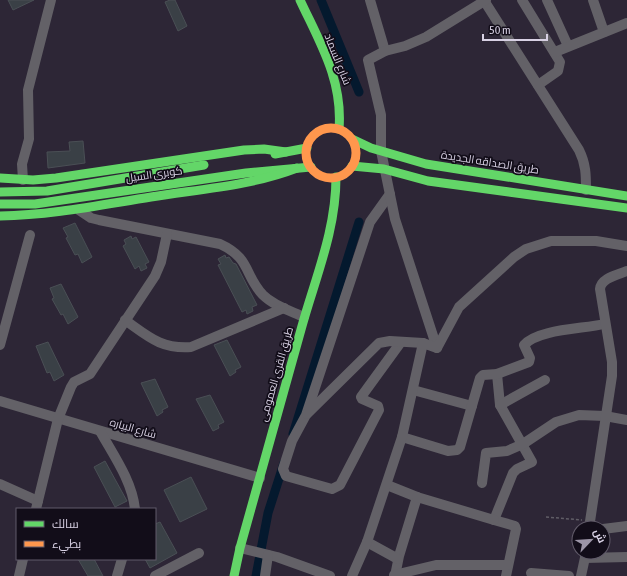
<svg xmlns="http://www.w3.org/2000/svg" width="627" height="576" viewBox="0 0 627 576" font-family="'Asap Condensed',Cairo,sans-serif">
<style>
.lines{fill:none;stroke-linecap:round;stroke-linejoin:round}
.canal{stroke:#04192e;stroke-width:9}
.building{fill:#3a4046;stroke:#4a4f55}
.path{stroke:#605d66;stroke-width:1.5;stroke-dasharray:3 2;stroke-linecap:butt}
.street{stroke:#636167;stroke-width:10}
.fast{stroke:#63d668;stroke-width:9}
.slow{stroke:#ff974d;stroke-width:9}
.labels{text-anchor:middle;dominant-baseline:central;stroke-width:3.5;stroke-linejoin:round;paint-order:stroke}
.street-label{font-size:11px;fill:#d8d1e4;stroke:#120d19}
</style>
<rect width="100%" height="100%" fill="#2d2636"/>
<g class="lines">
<g class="canal">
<path d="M 321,0 L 359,92"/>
<path d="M 293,434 L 359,222"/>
<path d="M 256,576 L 268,513 L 284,463"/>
</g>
</g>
<g class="building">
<path d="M 8,0 L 34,0 L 13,10 Z"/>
<path d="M 170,0 L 175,0 L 187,26 L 178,31 L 165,2 Z"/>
<path d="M 83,141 L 85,163 L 48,168 L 47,152 L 70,151 L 69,142 Z"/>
<path d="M 75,223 L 92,257 L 82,263 L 78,254 L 75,255 L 66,238 L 68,237 L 63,228 Z"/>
<path d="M 131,236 L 132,239 L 136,237 L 149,262 L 145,264 L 147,268 L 141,271 L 139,266 L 135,269 L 123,246 L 126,244 L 124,240 Z"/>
<path d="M 225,255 L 226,258 L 229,257 L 233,263 L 236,264 L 257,305 L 252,307 L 253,311 L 247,314 L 246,310 L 242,312 L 218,265 L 221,264 L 218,259 Z"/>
<path d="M 61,284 L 78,317 L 68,324 L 63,314 L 61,315 L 52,299 L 54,298 L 50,288 Z"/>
<path d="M 227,340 L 241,367 L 235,370 L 236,372 L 230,376 L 214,345 Z"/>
<path d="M 48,342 L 64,375 L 54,381 L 50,372 L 47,373 L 36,346 Z"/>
<path d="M 155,379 L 168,407 L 162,410 L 163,412 L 157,416 L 141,383 Z"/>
<path d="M 210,395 L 224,422 L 218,425 L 219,428 L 213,431 L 196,399 Z"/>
<path d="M 105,461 L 127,501 L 115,507 L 94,467 Z"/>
<path d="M 191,477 L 207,509 L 180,522 L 164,490 Z"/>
<path d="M 160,522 L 177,553 L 150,568 L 145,559 L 155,559 L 155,524 Z"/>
<path d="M 78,559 L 94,559 L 103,576 L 88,576 Z"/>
</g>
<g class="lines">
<path class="path" d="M 546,517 L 582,520"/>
<g class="street">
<path d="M 370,0 L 385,51"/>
<path d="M 522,0 L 560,62 L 558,71 L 538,85"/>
<path d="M 547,0 L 568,46"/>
<path d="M 593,0 L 604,32"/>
<path d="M 485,2 L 579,150 C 586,164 586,175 586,190"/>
<path d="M 555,52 L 627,23"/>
<path d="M 23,180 L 22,164 L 29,139 L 28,90 L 51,0"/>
<path d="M 390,194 L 370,222 L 306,415 L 292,441 L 283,469 L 286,476 L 332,489 L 340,485 L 379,410 L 378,406 L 362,399 L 361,397 L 401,342"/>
<path d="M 79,210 L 91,218 L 99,220 L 220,244 C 251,258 244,275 263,295 C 274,306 291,311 304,317"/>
<path d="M 125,320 C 149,337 161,349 191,347 L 284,308"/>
<path d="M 0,345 L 30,235"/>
<path d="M 437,348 L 395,219 L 381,151 L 381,115 L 368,60 L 385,51 L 405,46 L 426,37 L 486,0"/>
<path d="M 497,374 L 500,405 L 532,462 L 517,469 L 513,473 L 494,520 L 515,526 L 516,529 L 506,576"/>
<path d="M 413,390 L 472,406"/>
<path d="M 0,401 L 260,478"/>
<path d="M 500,405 L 545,380"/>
<path d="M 307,414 L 379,343 L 390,341 L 423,343"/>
<path d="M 100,431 C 114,456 132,481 135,509"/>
<path d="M 402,437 L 448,451 L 457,450 L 460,447 L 480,378 L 483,375 L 497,374 L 529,362 L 530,358 L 524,345 C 538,329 583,329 604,324"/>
<path d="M 482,483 L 486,453 L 507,451 L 523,444 L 556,422 L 579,415 L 605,416 L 627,420"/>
<path d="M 0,484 L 38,501"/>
<path d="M 387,485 L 417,497 L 399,556 L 395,576"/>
<path d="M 417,497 L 494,520"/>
<path d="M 36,509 L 58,419 L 71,387 L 74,382 L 90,374 L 155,276 L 161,262 L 167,234"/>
<path d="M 589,528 L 612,376 L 612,362 L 600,289 C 601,278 617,275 627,271"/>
<path d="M 603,529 L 627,526"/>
<path d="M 367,542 L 398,559"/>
<path d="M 240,548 L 277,557 L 330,576"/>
<path d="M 585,558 L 627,557"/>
<path d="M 531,573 L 569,576"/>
<path d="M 394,575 L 436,565 L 508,565"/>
<path d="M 19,576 L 23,559"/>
<path d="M 117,576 L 122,559"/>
<path d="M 155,576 L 199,553"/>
<path d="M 265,576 L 268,555"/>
<path d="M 352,576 L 367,542 L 402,437 L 423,343 L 437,348 L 459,307 L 514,257 L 526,249 L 551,241 L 596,241 L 627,246"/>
<path d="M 581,576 L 586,553"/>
</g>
<g class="fast">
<path d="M 300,0 C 320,43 343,80 339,129"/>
<path d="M 352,139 L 371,148 L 426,164 L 627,196"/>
<path d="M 275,154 L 307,148"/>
<path d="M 352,166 L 384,169 L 428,181 L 627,208"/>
<path d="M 0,178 L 33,180 L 56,178 L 244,150 L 264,149 L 286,152"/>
<path d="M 0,192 L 47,191 L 204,165"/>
<path d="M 0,204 L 35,204 L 246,173 L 311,167"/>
<path d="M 0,216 C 51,215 100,205 151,197 C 201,189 250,186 297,168"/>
<path d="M 234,576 L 240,548 C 261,474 281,400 302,326 C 316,276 336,230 336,177"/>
</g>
<circle class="slow" cx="331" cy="153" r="25"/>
</g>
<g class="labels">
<g class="street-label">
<text transform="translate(338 59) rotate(68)">شارع السماد</text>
<text transform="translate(490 162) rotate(9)">طريق الصداقه الجديدة</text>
<text transform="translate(154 174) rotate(-8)">كوبرى السيل</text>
<text transform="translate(276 374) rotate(-74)">طريق القرى العمومى</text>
<text transform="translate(133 428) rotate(16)">شارع البياره</text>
</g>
</g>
<rect x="16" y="508" width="140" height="52" fill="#120d19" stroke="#615b6a"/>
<rect x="24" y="521" width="20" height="6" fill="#63d668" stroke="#615b6a"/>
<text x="52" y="528" font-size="12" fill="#d8d1e4">سالك</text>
<rect x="24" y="541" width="20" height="6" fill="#ff974d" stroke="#615b6a"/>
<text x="52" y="548" font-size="12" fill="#d8d1e4">بطيء</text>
<g transform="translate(591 540) rotate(65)"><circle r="19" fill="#120d19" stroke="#615b6a"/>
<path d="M0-3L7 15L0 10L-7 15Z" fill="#9c95a7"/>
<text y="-6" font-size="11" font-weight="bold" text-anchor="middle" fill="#d8d1e4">ش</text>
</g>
<path d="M483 34v6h64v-6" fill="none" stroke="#d8d1e4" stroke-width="2"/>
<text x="489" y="34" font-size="12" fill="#d8d1e4" stroke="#120d19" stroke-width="3" paint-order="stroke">50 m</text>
</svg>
